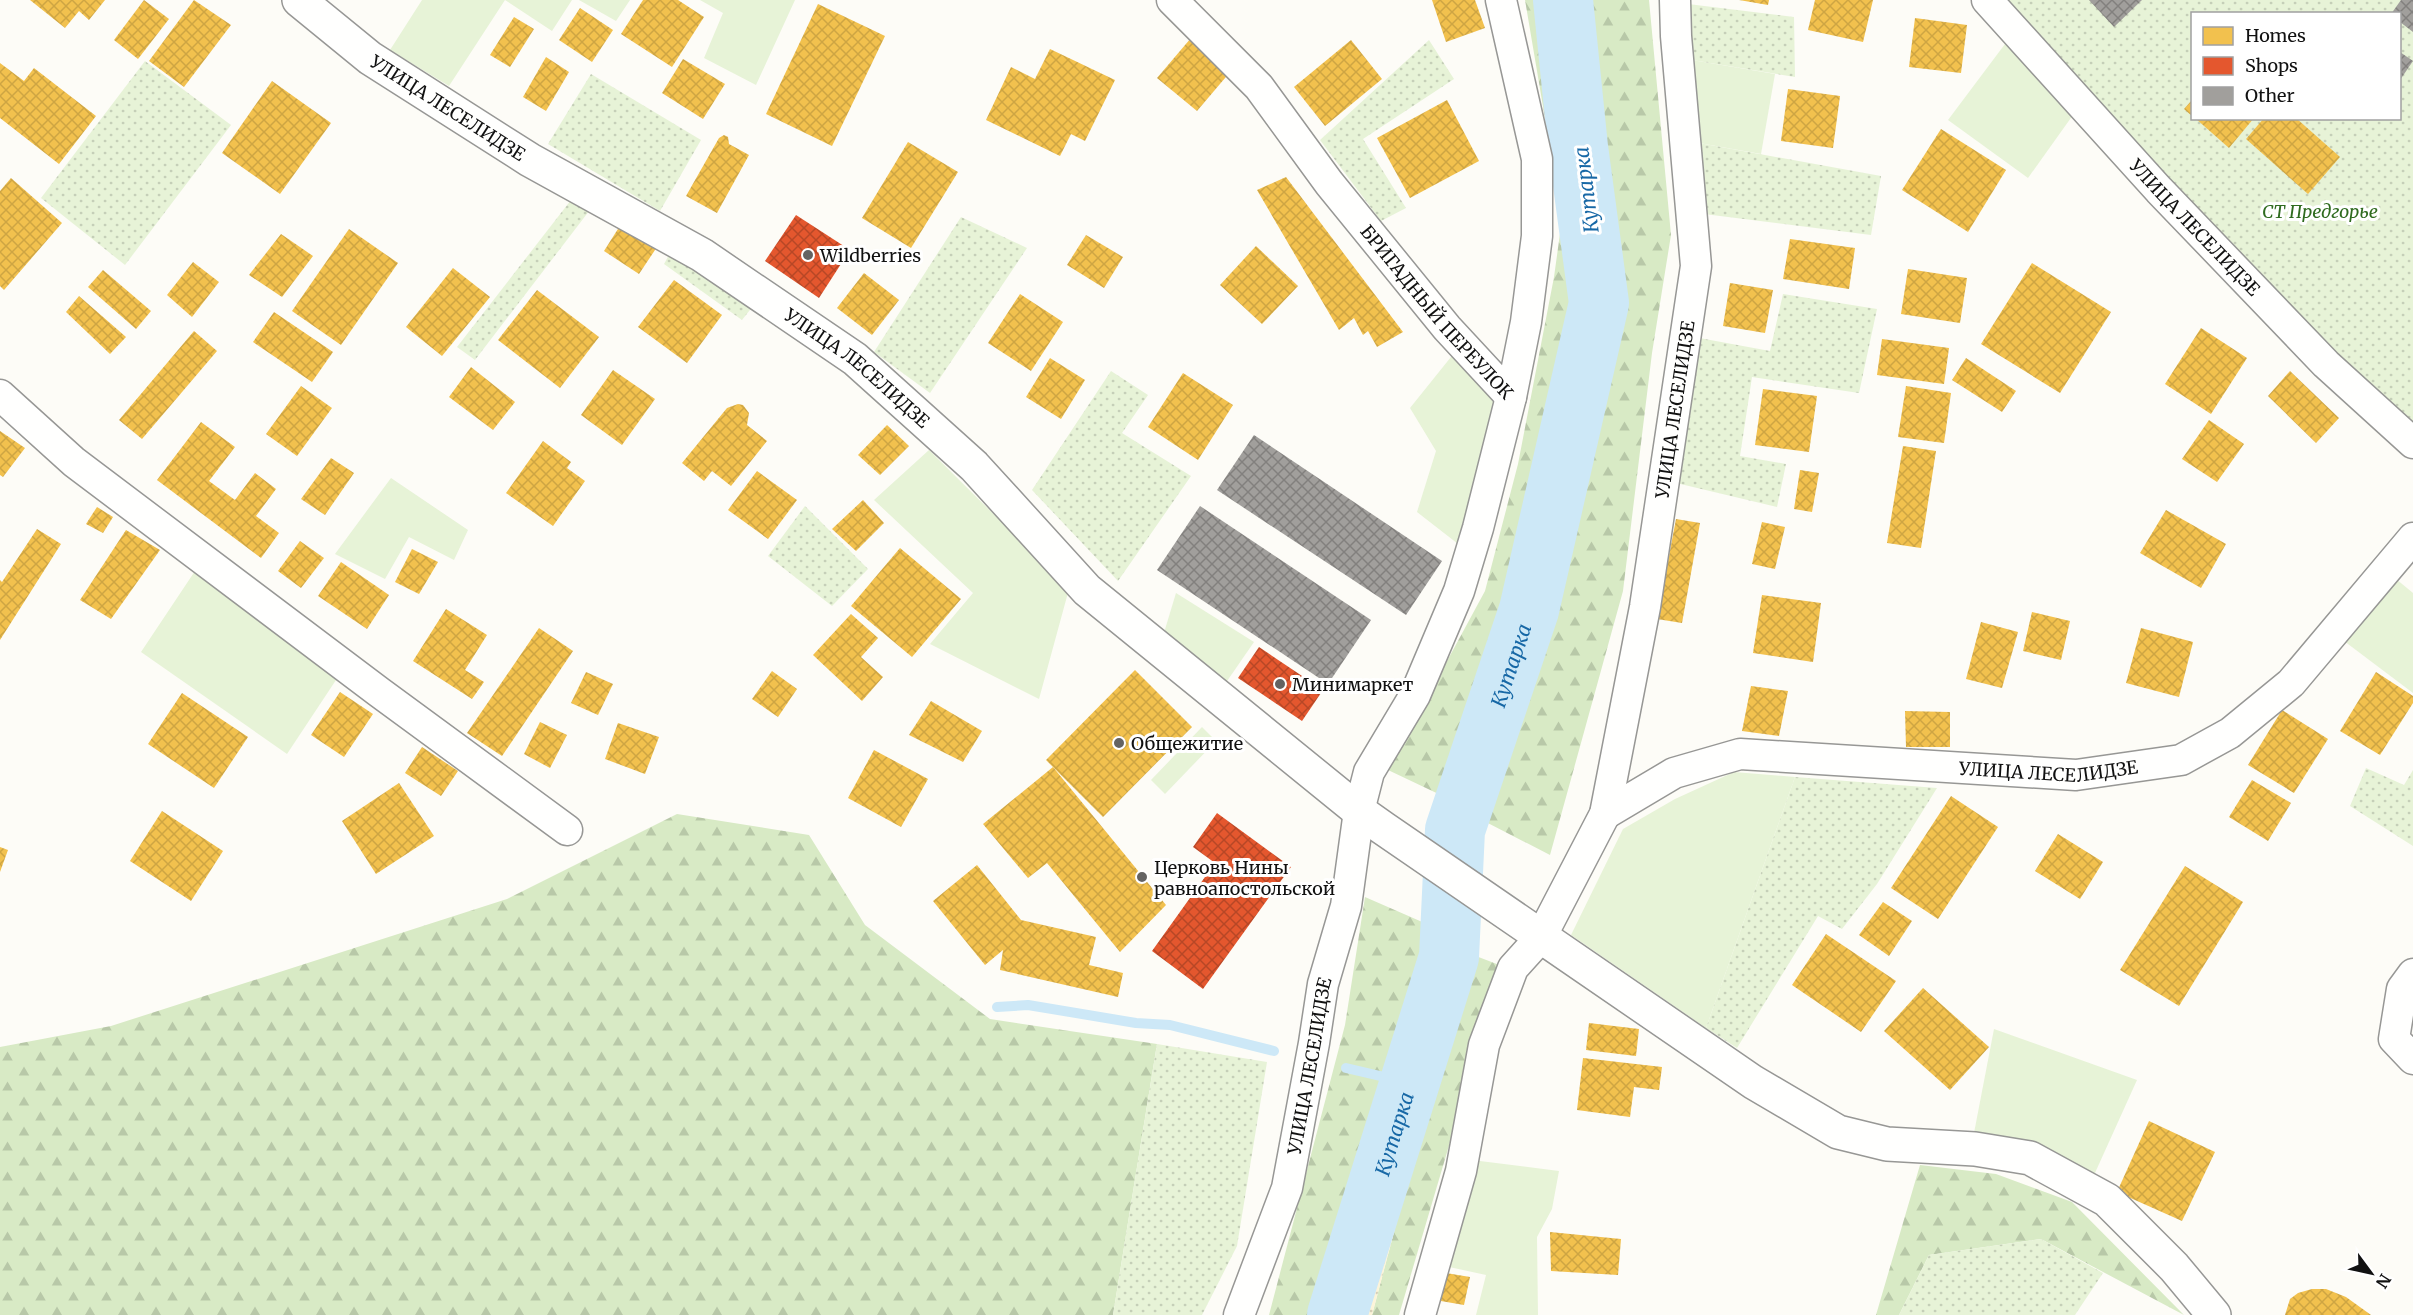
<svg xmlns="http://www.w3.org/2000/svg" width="2413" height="1315" viewBox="0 0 2413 1315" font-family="Merriweather,serif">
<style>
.grass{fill:#e7f3d7}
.forest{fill:url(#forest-firs)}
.sand{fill:url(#sand-dots)}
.garden{fill:url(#garden-dots);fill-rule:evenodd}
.homes{fill:url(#homes-cross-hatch)}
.shops{fill:url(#shops-cross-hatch)}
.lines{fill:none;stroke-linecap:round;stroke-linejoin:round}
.stream{stroke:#cde8f7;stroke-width:10}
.river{stroke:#cde8f7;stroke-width:60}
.building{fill:url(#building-cross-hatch)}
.minor-casing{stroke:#979795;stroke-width:33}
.tertiary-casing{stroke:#979795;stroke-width:36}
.minor{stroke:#fffffe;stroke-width:30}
.tertiary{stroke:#fffffe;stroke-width:33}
.poi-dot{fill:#646362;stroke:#fff;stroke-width:2}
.labels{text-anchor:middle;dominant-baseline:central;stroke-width:6;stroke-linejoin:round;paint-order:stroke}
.street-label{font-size:18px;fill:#111;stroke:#fff}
.park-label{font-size:18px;font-style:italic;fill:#2f6b1f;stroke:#fff}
.poi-label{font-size:18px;fill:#111;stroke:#fff;text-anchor:start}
.water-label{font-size:20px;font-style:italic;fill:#1768a6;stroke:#fff}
</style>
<defs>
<pattern id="forest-firs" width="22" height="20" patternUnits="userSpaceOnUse" patternTransform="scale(1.5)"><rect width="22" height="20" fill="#d8eac5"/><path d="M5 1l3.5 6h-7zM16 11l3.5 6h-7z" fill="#b8c8a8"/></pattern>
<pattern id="sand-dots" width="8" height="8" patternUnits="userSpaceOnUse" patternTransform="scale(1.5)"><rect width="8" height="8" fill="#fcf4d9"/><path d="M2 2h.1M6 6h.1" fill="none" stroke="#d7d0b9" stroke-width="1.8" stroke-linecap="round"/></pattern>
<pattern id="garden-dots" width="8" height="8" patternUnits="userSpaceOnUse" patternTransform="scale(1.5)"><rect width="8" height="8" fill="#e7f3d7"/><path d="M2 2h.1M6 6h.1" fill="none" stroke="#c5cfb8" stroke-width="1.8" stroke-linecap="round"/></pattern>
<pattern id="homes-cross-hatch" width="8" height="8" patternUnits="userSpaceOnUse" patternTransform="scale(1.5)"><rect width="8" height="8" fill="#f2c14e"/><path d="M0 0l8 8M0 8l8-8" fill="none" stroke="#cea543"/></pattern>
<pattern id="shops-cross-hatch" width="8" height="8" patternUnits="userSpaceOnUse" patternTransform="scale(1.5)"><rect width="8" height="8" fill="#e4572e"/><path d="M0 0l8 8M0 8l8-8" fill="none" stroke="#b74726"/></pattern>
<pattern id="building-cross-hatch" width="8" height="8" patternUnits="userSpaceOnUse" patternTransform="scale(1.5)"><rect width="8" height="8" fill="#a19f9c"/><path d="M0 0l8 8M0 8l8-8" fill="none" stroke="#82807e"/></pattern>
</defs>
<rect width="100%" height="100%" fill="#fdfcf7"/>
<g class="grass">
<path d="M 422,0 L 572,0 L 552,31 L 505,0 L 449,86 L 390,50 Z"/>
<path d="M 579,0 L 630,0 L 616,21 Z"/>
<path d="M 700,0 L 795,0 L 756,85 L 704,58 L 723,13 Z"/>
<path d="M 2008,40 L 2073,115 L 2028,178 L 1948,120 Z"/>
<path d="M 1692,60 L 1775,74 L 1761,154 L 1699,143 Z"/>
<path d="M 1455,352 L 1503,402 L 1462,547 L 1417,512 L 1436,451 L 1410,408 Z"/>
<path d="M 929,450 L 1069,589 L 1039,699 L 930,644 L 973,593 L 874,500 Z"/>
<path d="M 391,478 L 468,530 L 454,560 L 409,537 L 385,579 L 335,554 Z"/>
<path d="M 195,571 L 340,674 L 287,754 L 141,652 Z"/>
<path d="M 2396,579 L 2413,593 L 2413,693 L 2344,641 Z"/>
<path d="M 1176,593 L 1254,642 L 1225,684 L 1163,636 Z"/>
<path d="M 1202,727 L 1216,741 L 1165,794 L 1151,780 Z"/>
<path d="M 1734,772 L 1795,777 L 1706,1028 L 1571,935 L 1623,829 L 1675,799 Z"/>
<path d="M 1994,1029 L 2137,1080 L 2090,1184 L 1974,1133 Z"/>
<path d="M 1472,1160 L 1559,1171 L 1552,1209 L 1537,1237 L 1538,1315 L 1476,1315 L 1486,1275 L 1440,1265 Z"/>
</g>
<g class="forest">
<path d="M 1525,0 L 1550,0 L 1591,297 L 1515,597 L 1447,798 L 1388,770 L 1485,591 L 1518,464 L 1554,277 L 1562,219 Z"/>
<path d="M 1587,0 L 1649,0 L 1671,235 L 1652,353 L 1623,591 L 1550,855 L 1482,820 L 1518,729 L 1615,357 L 1613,250 Z"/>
<path d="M 677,814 L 809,835 L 865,925 L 990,1019 L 1157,1044 L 1113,1315 L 0,1315 L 0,1047 L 111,1026 L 507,899 Z"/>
<path d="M 1365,897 L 1436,928 L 1428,967 L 1318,1315 L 1269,1315 L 1345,1025 Z"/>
<path d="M 1468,953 L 1502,966 L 1399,1315 L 1372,1315 Z"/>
<path d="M 1920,1165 L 1996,1174 L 2072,1202 L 2184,1315 L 2041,1239 L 1929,1255 L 1899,1315 L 1876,1315 Z"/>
</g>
<path class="sand" d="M 1550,0 L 1587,0 L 1613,250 L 1615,357 L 1518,729 L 1482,820 L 1468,953 L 1372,1315 L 1318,1315 L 1428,967 L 1447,798 L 1515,597 L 1591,297 Z"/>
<g class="garden">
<path d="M 1998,0 L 2413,0 L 2413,428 L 2334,359 ZM 2192,14 L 2400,14 L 2400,118 L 2192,118 Z"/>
<path d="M 1688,4 L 1794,17 L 1795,77 L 1692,60 Z"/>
<path d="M 1429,40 L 1454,79 L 1363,139 L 1406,208 L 1381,221 L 1320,140 Z"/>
<path d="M 145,61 L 231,125 L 125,265 L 41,198 Z"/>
<path d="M 591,74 L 701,140 L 660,211 L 548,144 Z"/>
<path d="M 1699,143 L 1881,176 L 1871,235 L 1704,214 Z"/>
<path d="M 578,191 L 596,202 L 475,360 L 457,347 Z"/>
<path d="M 961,217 L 1027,248 L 930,393 L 874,352 Z"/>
<path d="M 674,246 L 757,301 L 742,320 L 664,264 Z"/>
<path d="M 1783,294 L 1877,309 L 1859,393 L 1752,377 L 1740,456 L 1786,464 L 1777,507 L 1672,482 L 1694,337 L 1770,351 Z"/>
<path d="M 1111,371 L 1148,395 L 1122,433 L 1191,476 L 1118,581 L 1032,490 Z"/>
<path d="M 805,506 L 868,569 L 832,606 L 768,556 Z"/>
<path d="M 2366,768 L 2404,785 L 2413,770 L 2413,846 L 2350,806 Z"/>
<path d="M 1795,777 L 1937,788 L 1877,884 L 1842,929 L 1818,916 L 1737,1048 L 1706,1028 Z"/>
<path d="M 1157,1044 L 1267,1062 L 1237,1246 L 1202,1315 L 1113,1315 Z"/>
<path d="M 2041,1239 L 2103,1273 L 2075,1315 L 1899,1315 L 1929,1255 Z"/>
</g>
<g class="homes">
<path d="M 30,0 L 105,0 L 89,20 L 79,11 L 65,28 Z"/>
<path d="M 144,0 L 169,19 L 138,59 L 114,40 Z"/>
<path d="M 194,0 L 231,25 L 184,87 L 149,61 Z"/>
<path d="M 643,0 L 678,0 L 704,17 L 672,67 L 621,34 Z"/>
<path d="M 1432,0 L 1475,0 L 1485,28 L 1446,42 Z"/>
<path d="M 1739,0 L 1769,0 L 1768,5 Z"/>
<path d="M 1815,0 L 1873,0 L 1863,42 L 1808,30 Z"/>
<path d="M 818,4 L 885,36 L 832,146 L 766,114 Z"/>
<path d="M 580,8 L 613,30 L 592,62 L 559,40 Z"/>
<path d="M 514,17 L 534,29 L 510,67 L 490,55 Z"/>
<path d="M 1915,18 L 1967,25 L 1961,73 L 1909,67 Z"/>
<path d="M 1191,38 L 1231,71 L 1197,111 L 1157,78 Z"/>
<path d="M 1351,40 L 1382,79 L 1325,126 L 1294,87 Z"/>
<path d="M 1050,49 L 1115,80 L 1085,141 L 1071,134 L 1060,156 L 986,120 L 1011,67 L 1035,79 Z"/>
<path d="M 546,57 L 569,72 L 546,111 L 523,97 Z"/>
<path d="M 683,59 L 725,84 L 703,119 L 662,93 Z"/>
<path d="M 0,63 L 24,81 L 34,68 L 96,116 L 59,164 L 0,118 Z"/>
<path d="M 272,81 L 331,123 L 280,194 L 222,153 Z"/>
<path d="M 1788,89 L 1840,96 L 1833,148 L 1781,141 Z"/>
<path d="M 1447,100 L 1479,161 L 1410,198 L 1377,138 Z"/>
<path d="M 2192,100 L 2192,116 L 2184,109 Z"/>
<path d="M 2195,118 L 2254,118 L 2229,148 Z"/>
<path d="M 2264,118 L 2296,118 L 2340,157 L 2308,194 L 2246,139 Z"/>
<path d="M 1941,129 L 2006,170 L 1968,232 L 1902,190 Z"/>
<path d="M 724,135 L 728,137 L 729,144 L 749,155 L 717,213 L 686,196 L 719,138 Z"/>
<path d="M 908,142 L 958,172 L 911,248 L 862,218 Z"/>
<path d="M 1286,177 L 1403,332 L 1377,347 L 1368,331 L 1363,335 L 1354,318 L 1339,330 L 1257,190 Z"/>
<path d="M 11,178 L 62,223 L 4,290 L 0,286 L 0,191 Z"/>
<path d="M 623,221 L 659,244 L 639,274 L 604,251 Z"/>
<path d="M 349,229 L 398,263 L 341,345 L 292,311 Z"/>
<path d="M 281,234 L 313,256 L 282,297 L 249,275 Z"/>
<path d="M 1086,235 L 1123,257 L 1104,288 L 1067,265 Z"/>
<path d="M 1790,239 L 1855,248 L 1849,289 L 1783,279 Z"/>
<path d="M 1256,246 L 1298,286 L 1262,324 L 1220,285 Z"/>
<path d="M 193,262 L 219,282 L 192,317 L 167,295 Z"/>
<path d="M 2032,263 L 2111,312 L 2060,393 L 1981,344 Z"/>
<path d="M 453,268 L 490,297 L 442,356 L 406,327 Z"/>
<path d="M 1908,269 L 1967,278 L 1960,323 L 1901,314 Z"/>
<path d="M 103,270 L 151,311 L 136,329 L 88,287 Z"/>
<path d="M 864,273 L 899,300 L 872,335 L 837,308 Z"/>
<path d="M 674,280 L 722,315 L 687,363 L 638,327 Z"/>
<path d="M 1730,283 L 1773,290 L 1765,333 L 1723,326 Z"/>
<path d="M 537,290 L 599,337 L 560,388 L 498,340 Z"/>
<path d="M 1020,294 L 1063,322 L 1031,371 L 988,343 Z"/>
<path d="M 79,296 L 126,337 L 110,354 L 66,312 Z"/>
<path d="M 274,312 L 333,352 L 312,382 L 253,342 Z"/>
<path d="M 2201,328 L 2247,358 L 2211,414 L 2165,384 Z"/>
<path d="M 194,331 L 217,351 L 142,439 L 119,420 Z"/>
<path d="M 1882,339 L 1949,348 L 1944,384 L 1877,375 Z"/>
<path d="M 1050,358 L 1085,380 L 1061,419 L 1026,397 Z"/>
<path d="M 1966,358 L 2016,391 L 2002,412 L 1952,380 Z"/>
<path d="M 471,367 L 515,402 L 493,430 L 449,397 Z"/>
<path d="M 613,370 L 655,399 L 622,445 L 581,415 Z"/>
<path d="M 2290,371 L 2339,418 L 2316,443 L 2268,396 Z"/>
<path d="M 1183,373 L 1233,405 L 1198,460 L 1148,427 Z"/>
<path d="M 301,386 L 332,408 L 297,456 L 266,434 Z"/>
<path d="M 1906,386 L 1951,393 L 1944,443 L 1898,437 Z"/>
<path d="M 1763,389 L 1817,396 L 1809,452 L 1755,445 Z"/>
<path d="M 738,404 L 743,405 L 749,413 L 747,425 L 767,441 L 731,486 L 712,471 L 704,481 L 682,463 L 727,408 Z"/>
<path d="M 2209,420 L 2244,444 L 2217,482 L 2182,459 Z"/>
<path d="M 201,422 L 235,447 L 209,481 L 235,500 L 255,473 L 276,489 L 256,516 L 279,533 L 261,558 L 157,480 Z"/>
<path d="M 887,425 L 909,446 L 880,475 L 858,455 Z"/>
<path d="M 0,431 L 25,448 L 3,477 L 0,475 Z"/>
<path d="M 543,441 L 571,462 L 567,468 L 585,481 L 553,526 L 506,493 Z"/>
<path d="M 1903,446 L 1936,451 L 1921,548 L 1887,543 Z"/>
<path d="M 331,458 L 354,473 L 325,515 L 301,499 Z"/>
<path d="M 1800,470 L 1819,473 L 1812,512 L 1794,509 Z"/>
<path d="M 757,471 L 797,500 L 768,539 L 728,510 Z"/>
<path d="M 863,500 L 884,523 L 856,551 L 832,529 Z"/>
<path d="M 97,507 L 113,517 L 103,533 L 86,524 Z"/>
<path d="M 2166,510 L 2226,544 L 2201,588 L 2140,553 Z"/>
<path d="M 1676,519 L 1700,523 L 1682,623 L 1657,619 Z"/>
<path d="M 1762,522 L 1785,527 L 1775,569 L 1752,564 Z"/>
<path d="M 37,529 L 61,544 L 0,640 L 0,580 L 2,582 Z"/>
<path d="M 126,530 L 160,550 L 111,619 L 80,600 Z"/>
<path d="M 300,541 L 324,558 L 301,588 L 278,571 Z"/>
<path d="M 900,548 L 961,599 L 912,657 L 851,606 Z"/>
<path d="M 412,549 L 438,562 L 419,594 L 395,582 Z"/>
<path d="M 341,562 L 389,595 L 367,629 L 318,596 Z"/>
<path d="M 1762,595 L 1821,603 L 1813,662 L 1753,653 Z"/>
<path d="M 446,609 L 487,635 L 465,670 L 484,682 L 472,699 L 413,661 Z"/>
<path d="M 2032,612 L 2070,621 L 2061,660 L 2023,651 Z"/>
<path d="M 851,614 L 878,638 L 861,657 L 883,677 L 862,701 L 813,655 Z"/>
<path d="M 1981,622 L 2018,632 L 2002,688 L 1966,679 Z"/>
<path d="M 539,628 L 573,651 L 502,756 L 467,733 Z"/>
<path d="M 2141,628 L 2193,642 L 2179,697 L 2126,683 Z"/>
<path d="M 1135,670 L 1192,727 L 1103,817 L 1046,760 Z"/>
<path d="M 772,671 L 797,689 L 778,717 L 752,699 Z"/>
<path d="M 586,672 L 613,684 L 598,715 L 571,703 Z"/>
<path d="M 2376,672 L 2413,696 L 2413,703 L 2380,755 L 2340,731 Z"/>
<path d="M 1751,686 L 1788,691 L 1779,736 L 1742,731 Z"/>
<path d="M 340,692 L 373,714 L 344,757 L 311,735 Z"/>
<path d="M 182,693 L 248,737 L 214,788 L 148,744 Z"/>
<path d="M 931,701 L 982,731 L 963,762 L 909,735 Z"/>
<path d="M 2282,710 L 2328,739 L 2294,793 L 2248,765 Z"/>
<path d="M 1905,711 L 1950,712 L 1950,747 L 1906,747 Z"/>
<path d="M 540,722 L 567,735 L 550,768 L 524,754 Z"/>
<path d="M 618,723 L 659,737 L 645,774 L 605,759 Z"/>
<path d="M 422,747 L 458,771 L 441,796 L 405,773 Z"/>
<path d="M 874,750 L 928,779 L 901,827 L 848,798 Z"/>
<path d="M 1053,767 L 1166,905 L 1120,952 L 1047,863 L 1028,878 L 983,824 Z"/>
<path d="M 2252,780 L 2291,803 L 2268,841 L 2229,817 Z"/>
<path d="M 399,783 L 434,836 L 376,874 L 342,821 Z"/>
<path d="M 1951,796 L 1998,827 L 1938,919 L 1891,888 Z"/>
<path d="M 162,811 L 223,851 L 191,901 L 130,861 Z"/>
<path d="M 2058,834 L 2103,862 L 2080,899 L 2035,871 Z"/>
<path d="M 0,847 L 8,850 L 0,872 Z"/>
<path d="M 977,865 L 1021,920 L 1096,937 L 1089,965 L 1123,973 L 1118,997 L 1000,970 L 1003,950 L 985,965 L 933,901 Z"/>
<path d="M 2185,866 L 2243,902 L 2179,1006 L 2120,970 Z"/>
<path d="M 1883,902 L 1912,921 L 1889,956 L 1859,935 Z"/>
<path d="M 1826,934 L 1896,981 L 1861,1032 L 1792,985 Z"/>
<path d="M 1923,988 L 1989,1047 L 1950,1090 L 1884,1031 Z"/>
<path d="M 1589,1023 L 1639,1029 L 1636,1056 L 1586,1050 Z"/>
<path d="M 1583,1058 L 1662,1067 L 1659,1090 L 1634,1087 L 1630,1117 L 1577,1110 Z"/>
<path d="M 2149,1121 L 2215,1152 L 2182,1221 L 2117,1192 Z"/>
<path d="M 1550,1232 L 1621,1239 L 1618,1275 L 1551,1271 Z"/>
<path d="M 1440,1272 L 1470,1277 L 1464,1305 L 1435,1300 Z"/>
<path d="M 2312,1289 L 2326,1289 L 2346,1297 L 2371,1315 L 2285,1315 L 2290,1299 L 2298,1293 Z"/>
</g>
<g class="shops">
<path d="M 796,215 L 850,250 L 819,298 L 765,261 Z"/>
<path d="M 1259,647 L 1323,690 L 1302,721 L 1238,678 Z"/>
<path d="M 1217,813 L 1291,867 L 1203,989 L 1152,951 L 1215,863 L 1193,847 Z"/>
</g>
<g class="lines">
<g class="stream">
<path d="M 997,1007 L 1028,1005 L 1136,1023 L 1170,1025 L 1274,1051"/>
<path d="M 1346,1068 L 1410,1083"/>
</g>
<path class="river" id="s1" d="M 1337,1315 L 1449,957 L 1455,830 L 1529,610 L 1599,303 L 1578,147 L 1563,0"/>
</g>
<g class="building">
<path d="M 2089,0 L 2142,0 L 2114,27 Z"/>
<path d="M 2401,0 L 2413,0 L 2413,32 L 2400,22 L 2400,14 L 2391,14 Z"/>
<path d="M 2400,52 L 2413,61 L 2400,80 Z"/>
<path d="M 1254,435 L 1442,561 L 1406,615 L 1217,490 Z"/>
<path d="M 1200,506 L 1371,620 L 1328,684 L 1157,570 Z"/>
</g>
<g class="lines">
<g class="minor-casing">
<g id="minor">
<path id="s2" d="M 1172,0 L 1259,87 L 1329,183 L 1447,328 L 1511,397"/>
<path id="s3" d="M 1987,0 L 2159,190 L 2326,364 L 2413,443"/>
<path d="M 0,395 L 74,462 L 379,692 L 567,830"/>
<path id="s4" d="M 1605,814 L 1674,773 L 1740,754 L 2076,775 L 2181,760 L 2230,733 L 2291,683 L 2413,538"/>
<path d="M 2413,974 L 2402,989 L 2394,1039 L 2413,1059"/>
<path id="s5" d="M 1239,1315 L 1287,1188 L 1314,1043 L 1323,984 L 1346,906 L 1359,811 L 1369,772 L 1415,695 L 1459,591 L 1478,528 L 1511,397 L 1526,322 L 1537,236 L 1537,159 L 1501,0"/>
<path id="s6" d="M 1420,1315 L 1461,1171 L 1484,1045 L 1513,968 L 1541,937 L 1605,814 L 1645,607 L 1696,266 L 1676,36 L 1675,0"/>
</g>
</g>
<g class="tertiary-casing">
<g id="tertiary">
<path id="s7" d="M 299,0 L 370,58 L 530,160 L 702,255 L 855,359 L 974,466 L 1087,590 L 1359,811 L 1383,828 L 1753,1082 L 1838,1132 L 1887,1144 L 1975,1149 L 2030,1158 L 2107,1200 L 2174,1267 L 2214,1315"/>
</g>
</g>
<use href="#minor" class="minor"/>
<use href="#tertiary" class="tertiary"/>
</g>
<g class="poi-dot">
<circle cx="808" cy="255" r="6"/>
<circle cx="1280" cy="684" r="6"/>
<circle cx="1119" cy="743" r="6"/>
<circle cx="1142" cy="877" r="6"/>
</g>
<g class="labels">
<g class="street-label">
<text stroke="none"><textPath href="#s7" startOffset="184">УЛИЦА ЛЕСЕЛИДЗЕ</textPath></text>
<text stroke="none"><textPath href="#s3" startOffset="308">УЛИЦА ЛЕСЕЛИДЗЕ</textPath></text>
<text stroke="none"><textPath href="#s2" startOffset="410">БРИГАДНЫЙ ПЕРЕУЛОК</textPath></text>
<text stroke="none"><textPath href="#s7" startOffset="670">УЛИЦА ЛЕСЕЛИДЗЕ</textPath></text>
<text stroke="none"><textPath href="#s6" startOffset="951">УЛИЦА ЛЕСЕЛИДЗЕ</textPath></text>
<text stroke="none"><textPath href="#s4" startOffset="458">УЛИЦА ЛЕСЕЛИДЗЕ</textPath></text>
<text stroke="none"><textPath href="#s5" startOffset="260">УЛИЦА ЛЕСЕЛИДЗЕ</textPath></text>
</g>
<g class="park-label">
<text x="2320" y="211">СТ Предгорье</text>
</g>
<g class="poi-label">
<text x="820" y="255">Wildberries</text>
<text x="1292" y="684">Минимаркет</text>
<text x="1131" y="743">Общежитие</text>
<text x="1154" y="867">Церковь Нины<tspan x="1154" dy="21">равноапостольской</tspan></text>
</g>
<g class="water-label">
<text transform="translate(1586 190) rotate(-97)">Кутарка</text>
<text stroke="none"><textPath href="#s1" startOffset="676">Кутарка</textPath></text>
<text stroke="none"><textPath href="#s1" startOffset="190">Кутарка</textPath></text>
</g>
</g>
<rect x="2191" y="12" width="210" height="108" fill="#ffffff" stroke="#a0a0a0" stroke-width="1.5"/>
<rect x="2203" y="27" width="30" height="18" fill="#f2c14e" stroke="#a0a0a0" stroke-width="1.5"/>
<text x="2245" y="42" font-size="18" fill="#111111">Homes</text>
<rect x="2203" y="57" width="30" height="18" fill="#e4572e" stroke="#a0a0a0" stroke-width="1.5"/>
<text x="2245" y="72" font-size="18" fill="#111111">Shops</text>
<rect x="2203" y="87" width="30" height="18" fill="#a19f9c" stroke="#a0a0a0" stroke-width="1.5"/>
<text x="2245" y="102" font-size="18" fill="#111111">Other</text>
<g transform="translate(2371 1273) rotate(123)" stroke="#ffffff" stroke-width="4.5" paint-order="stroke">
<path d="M0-4.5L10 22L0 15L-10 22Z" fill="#111111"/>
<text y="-9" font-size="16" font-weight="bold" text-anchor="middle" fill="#111111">N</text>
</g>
</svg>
